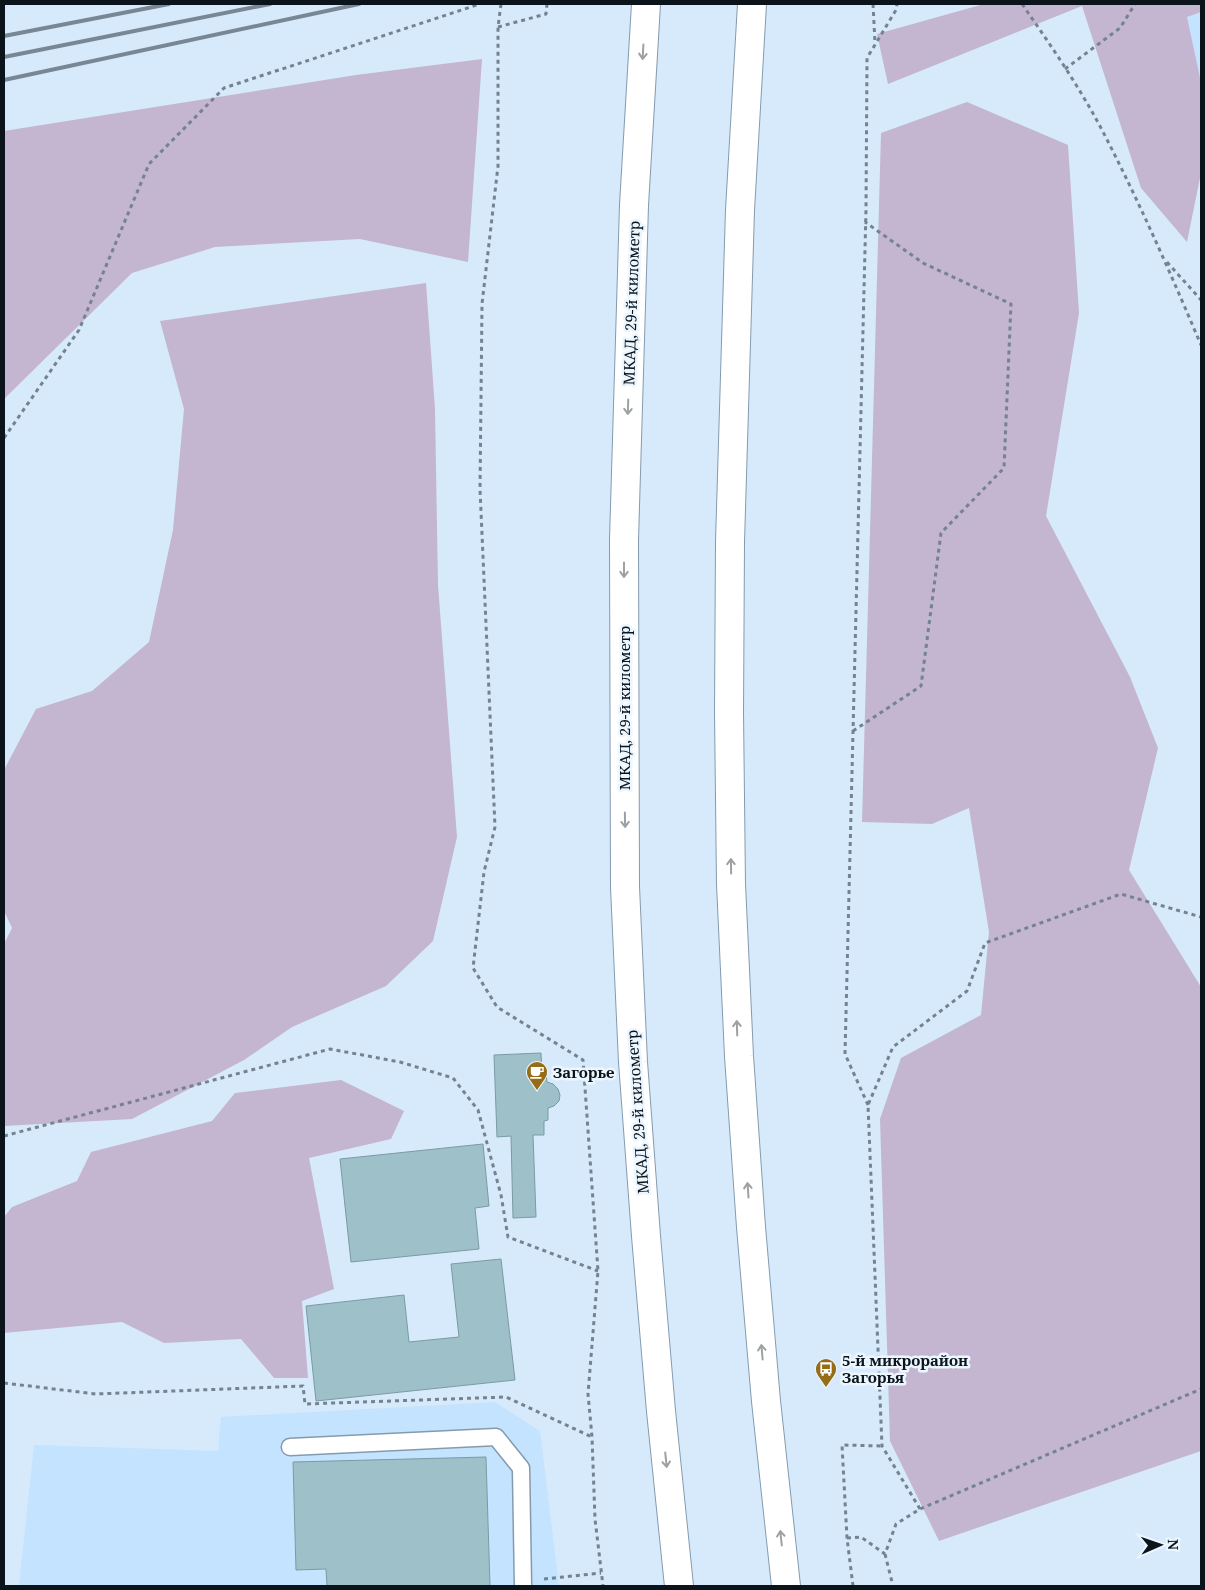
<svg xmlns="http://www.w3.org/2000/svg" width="1205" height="1590" viewBox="0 0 1205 1590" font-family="'Noto Serif',serif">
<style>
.built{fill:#c4e3fe}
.green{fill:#c4b5d0}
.building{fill:#9ec1c9;stroke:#799ba3}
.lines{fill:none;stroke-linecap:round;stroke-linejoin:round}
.service-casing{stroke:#849baf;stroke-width:19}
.trunk-casing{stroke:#849baf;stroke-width:30}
.path{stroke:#758390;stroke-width:3;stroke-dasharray:4 4;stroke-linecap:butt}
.service{stroke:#fff;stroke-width:16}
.trunk{stroke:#fff;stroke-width:28}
.rail{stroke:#798794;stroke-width:4}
.oneway{stroke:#9da1a4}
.labels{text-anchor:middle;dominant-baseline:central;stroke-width:5;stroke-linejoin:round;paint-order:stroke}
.street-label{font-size:15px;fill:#0b131b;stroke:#ecf6ff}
.poi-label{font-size:15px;font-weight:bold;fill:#0b131b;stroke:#ecf6ff;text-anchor:start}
</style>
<rect width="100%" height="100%" fill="#d6eafb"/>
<g class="built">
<path d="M 1201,12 L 1201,82 L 1187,17 Z"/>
<path d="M 495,1402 L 540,1431 L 559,1586 L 19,1586 L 34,1445 L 218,1451 L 221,1417 Z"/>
</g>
<g class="green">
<path d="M 984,4 L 1201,4 L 1201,12 L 1187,17 L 1201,82 L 1201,173 L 1187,242 L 1141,188 L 1082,6 L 888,84 L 877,34 Z"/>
<path d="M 482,59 L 468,262 L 360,239 L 215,247 L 132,273 L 4,399 L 4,131 L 356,75 Z"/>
<path d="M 967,102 L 1068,145 L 1079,313 L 1046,516 L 1130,677 L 1158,748 L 1129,870 L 1201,987 L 1201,1451 L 939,1541 L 890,1441 L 880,1119 L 901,1058 L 981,1015 L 989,932 L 969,808 L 932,824 L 862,822 L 881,133 Z"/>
<path d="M 426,283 L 435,409 L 438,585 L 457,837 L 433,941 L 386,986 L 292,1027 L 244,1060 L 132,1119 L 4,1126 L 4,944 L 12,928 L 4,911 L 4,770 L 36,709 L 92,691 L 149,642 L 173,530 L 184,409 L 160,321 Z"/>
<path d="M 341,1080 L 404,1111 L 391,1139 L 309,1158 L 334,1289 L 302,1301 L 308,1378 L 274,1378 L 241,1339 L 164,1343 L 122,1322 L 4,1333 L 4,1217 L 12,1207 L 77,1181 L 91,1152 L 212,1121 L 235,1093 Z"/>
</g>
<g class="building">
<path d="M 541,1053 L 542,1073 L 546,1072 L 547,1082 L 553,1084 L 558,1089 L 560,1095 L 559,1101 L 554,1106 L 548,1108 L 548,1120 L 544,1121 L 544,1135 L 533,1135 L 536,1217 L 513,1218 L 511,1136 L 497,1137 L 494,1055 Z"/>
<path d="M 483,1144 L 489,1206 L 475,1208 L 479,1249 L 351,1262 L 340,1159 Z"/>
<path d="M 501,1259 L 515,1380 L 316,1401 L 306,1306 L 404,1295 L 409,1342 L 459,1337 L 451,1264 Z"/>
<path d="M 486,1457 L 490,1586 L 327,1586 L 326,1569 L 296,1570 L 293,1462 Z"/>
</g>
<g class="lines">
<g class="service-casing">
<path id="service" d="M 290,1447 L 496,1437 L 521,1468 L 523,1586"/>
</g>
<g class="trunk-casing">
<g id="trunk">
<path d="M 646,4 L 634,205 L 624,540 L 625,887 L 633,1062 L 646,1236 L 661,1411 L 679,1586"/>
<path d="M 752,4 L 740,210 L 730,542 L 729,712 L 731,884 L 739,1056 L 751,1227 L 766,1401 L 786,1586"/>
</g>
</g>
<g class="path">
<path d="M 501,4 L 498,27 L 498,166 L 482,304 L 480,489 L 495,827 L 484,872 L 473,968 L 497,1007 L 583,1060 L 598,1271 L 588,1394 L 592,1437 L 595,1519 L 603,1586"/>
<path d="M 873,4 L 875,43"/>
<path d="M 1022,4 C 1050,44 1078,85 1101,128 C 1138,199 1170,272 1201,345"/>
<path d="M 498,27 L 546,14 L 547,4"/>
<path d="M 1065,69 L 1120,28 L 1135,4"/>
<path d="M 1167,262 L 1201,300"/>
<path d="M 4,438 L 79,330 L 149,164 L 224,88 L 480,4"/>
<path d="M 853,731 L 921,686 L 941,533 L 1004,468 L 1011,304 L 923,263 L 865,222"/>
<path d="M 868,1105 L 845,1054 L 866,209 L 867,58 L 896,10 L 897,4"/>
<path d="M 4,1136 L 330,1049 L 400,1062 L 453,1078 L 478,1110 L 501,1195 L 508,1237 L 598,1271"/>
<path d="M 4,1383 L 96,1394 L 303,1386 L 305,1404 L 506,1397 L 592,1437"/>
<path d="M 920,1509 L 882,1446 L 868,1105 L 893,1047 L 967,991 L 985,943 L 1121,894 L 1201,917"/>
<path d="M 847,1538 L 861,1537 L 885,1554 L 896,1524 L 920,1509 L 1201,1389"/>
<path d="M 885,1554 L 893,1586"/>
<path d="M 544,1579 L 601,1573"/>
<path d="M 853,1586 L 847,1538 L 842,1445 L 882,1446"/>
</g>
<use href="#service" class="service"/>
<use href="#trunk" class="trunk"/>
<g class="rail">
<path d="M 4,36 L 169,4"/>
<path d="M 4,57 L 270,4"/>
<path d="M 4,80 L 359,4"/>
</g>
</g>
<defs><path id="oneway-shaft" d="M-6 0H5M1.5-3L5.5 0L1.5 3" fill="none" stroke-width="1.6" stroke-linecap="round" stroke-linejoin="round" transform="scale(1.25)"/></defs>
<g class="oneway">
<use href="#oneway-shaft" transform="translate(643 52) rotate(93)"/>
<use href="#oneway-shaft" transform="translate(628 407) rotate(92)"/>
<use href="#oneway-shaft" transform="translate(624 570) rotate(90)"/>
<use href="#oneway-shaft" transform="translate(625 820) rotate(89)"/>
<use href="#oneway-shaft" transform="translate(731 866) rotate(-91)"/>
<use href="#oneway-shaft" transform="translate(737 1028) rotate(-92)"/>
<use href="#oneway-shaft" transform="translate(748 1190) rotate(-94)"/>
<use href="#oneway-shaft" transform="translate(762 1352) rotate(-95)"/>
<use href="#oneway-shaft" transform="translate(666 1460) rotate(84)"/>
<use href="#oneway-shaft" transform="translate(781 1538) rotate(-96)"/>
</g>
<defs>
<g id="cafe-pin" transform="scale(1.125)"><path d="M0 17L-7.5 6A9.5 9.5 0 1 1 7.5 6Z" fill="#966c17" stroke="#ecf6ff"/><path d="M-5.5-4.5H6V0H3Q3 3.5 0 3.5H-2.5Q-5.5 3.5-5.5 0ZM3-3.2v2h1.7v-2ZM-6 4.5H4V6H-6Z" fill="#fff"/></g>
<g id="bus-pin" transform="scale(1.125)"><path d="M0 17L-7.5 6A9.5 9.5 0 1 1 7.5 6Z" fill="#966c17" stroke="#ecf6ff"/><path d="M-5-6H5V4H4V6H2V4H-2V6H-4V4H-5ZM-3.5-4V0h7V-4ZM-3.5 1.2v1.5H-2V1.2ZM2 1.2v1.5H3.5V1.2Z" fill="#fff"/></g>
</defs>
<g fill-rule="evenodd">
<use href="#cafe-pin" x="537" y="1072"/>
<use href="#bus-pin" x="826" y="1369"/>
</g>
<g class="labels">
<g class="street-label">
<text transform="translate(631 303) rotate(-88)">МКАД, 29-й километр</text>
<text transform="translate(624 708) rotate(-90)">МКАД, 29-й километр</text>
<text transform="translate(637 1112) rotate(-94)">МКАД, 29-й километр</text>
</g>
<g class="poi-label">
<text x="553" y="1072">Загорье</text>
<text x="842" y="1360">5-й микрорайон<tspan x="842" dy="17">Загорья</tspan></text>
</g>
</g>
<rect width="1205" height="1590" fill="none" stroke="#0b131b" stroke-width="10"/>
<g transform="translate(1160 1545) rotate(88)" stroke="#ecf6ff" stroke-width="4" paint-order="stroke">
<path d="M0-4L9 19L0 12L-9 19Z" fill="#0b131b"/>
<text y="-8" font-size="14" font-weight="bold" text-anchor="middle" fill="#0b131b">N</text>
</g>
</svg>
